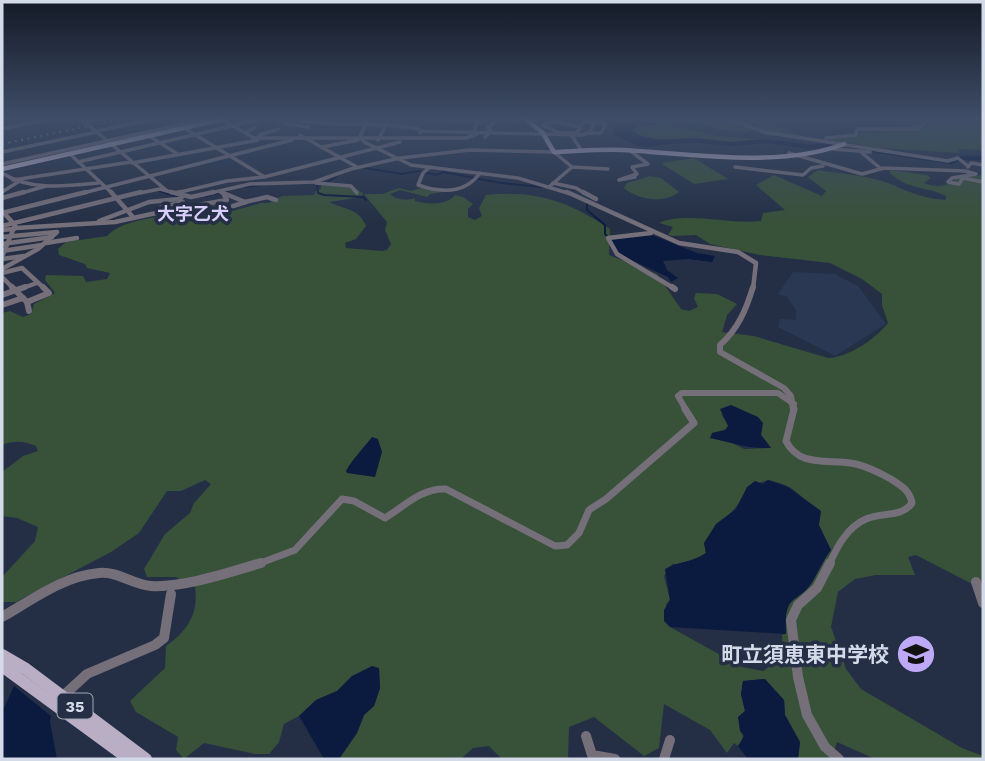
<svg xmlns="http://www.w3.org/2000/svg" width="985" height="761" viewBox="0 0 985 761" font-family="'Work Sans','Noto Sans JP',sans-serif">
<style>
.built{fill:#2a3854}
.green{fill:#385139;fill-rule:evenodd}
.water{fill:#0b1a3f}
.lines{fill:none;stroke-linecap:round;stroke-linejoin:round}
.stream{stroke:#0b1a3f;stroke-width:2}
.river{stroke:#0b1a3f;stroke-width:4.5}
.minor-far4{stroke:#756f7a;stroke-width:3.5}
.minor-far3{stroke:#756f7a;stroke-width:4.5}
.minor-far2{stroke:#756f7a;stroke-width:6}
.minor-far1{stroke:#756f7a;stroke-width:7}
.minor{stroke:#756f7a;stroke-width:10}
.major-far1{stroke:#baaec5;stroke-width:4.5}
.major{stroke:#baaec5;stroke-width:12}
.rail{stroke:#868fa1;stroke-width:2;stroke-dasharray:2 4.5;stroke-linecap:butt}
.labels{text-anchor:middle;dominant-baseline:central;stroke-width:7;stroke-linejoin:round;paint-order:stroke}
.shield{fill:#242f45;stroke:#9ea7b8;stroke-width:2}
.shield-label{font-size:16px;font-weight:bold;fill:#d3dbe9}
.far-quarter-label{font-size:18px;font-weight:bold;fill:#d9cefa;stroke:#242f45}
.near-poi-label{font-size:21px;font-weight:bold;fill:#d3dbe9;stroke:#242f45;text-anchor:end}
</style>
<rect width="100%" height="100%" fill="#242f45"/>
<path class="built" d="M 793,272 L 835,274 L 859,287 L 886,324 L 835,356 L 778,327 L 780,319 L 796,320 L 796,310 L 787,297 L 778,294 Z"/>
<g class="green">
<path d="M 632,118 L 755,118 L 803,136 L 766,135 L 760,133 L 756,125 L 729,120 L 754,130 C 732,138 696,118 667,124 L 717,136 L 766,140 C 744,150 718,140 695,139 C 672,138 658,142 635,134 L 632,129 L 636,126 L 660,125 Z"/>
<path d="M 888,118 L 947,121 L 948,118 L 983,118 L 983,150 L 958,149 L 960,153 L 878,148 L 849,142 L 841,144 L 829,140 L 858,136 L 861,132 L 889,134 L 875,130 L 910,126 Z"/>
<path d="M 694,158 L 728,179 L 694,184 L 661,163 Z"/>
<path d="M 818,170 C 841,174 866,175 888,183 C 910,192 921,198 946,200 L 946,196 C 923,185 909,191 889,172 L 891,170 L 927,175 L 931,178 L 924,183 C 937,188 947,187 957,178 L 983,175 L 983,594 L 978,587 L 916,555 L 908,557 L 915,575 L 876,575 L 855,579 L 838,592 L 831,627 L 846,669 L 861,689 L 962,748 L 983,756 L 983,759 L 875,759 L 837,742 L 832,759 L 798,759 L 800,742 L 785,715 L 784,700 L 764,679 L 743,681 L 741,694 L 745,711 L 738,718 C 741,728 747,738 738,746 L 734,743 L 727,753 L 710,730 L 664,704 L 659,748 L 644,756 L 594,717 L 569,727 L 568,759 L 502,759 L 489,746 L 473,748 L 461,759 L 339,759 L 357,733 L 364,715 L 374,706 L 380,688 L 379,669 L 352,676 L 337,691 L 316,700 L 299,716 L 284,724 L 279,742 L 269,754 L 255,754 L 204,743 L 184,759 L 176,750 L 178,737 L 136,712 L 130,701 L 165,668 L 166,646 C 187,631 199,614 195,587 L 176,577 L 147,577 L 144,569 L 165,534 L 190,513 L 194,503 L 211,484 L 205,480 L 181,491 L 167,491 L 139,533 L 111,552 L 16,602 L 2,602 L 2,577 L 35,541 L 38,527 L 17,518 L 2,516 L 2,472 L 23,456 L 38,451 L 36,446 C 23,441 15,440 2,445 L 2,378 L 4,375 L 2,374 L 2,313 L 10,311 L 23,317 L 31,314 L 34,304 L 55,293 L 45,280 L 46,275 L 83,276 L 86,282 L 107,279 L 110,273 L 87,268 L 85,264 L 59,255 L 58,249 L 66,242 L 107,236 C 124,218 164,217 187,212 L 187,221 L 197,222 L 208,206 L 219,205 L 225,213 L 261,203 L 269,203 L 282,196 L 314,195 L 316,191 L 321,189 L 321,185 L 353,187 L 363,193 L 362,197 L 329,202 C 345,210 359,208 366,226 L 356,239 L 345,243 L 346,248 L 382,251 L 387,250 L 391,244 L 385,230 L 387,222 L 364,194 L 382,194 L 399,188 L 411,191 L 421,188 L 443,192 L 430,194 L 427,197 L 400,190 L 390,194 C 396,200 407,201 415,198 L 415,201 C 427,204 446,206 455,195 L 463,197 L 473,204 L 468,209 L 468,217 L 475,220 L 482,216 L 479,208 L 486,195 C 536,190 568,201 610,229 L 609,255 L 657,274 L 681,309 L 689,311 L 698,307 L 694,298 L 696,293 L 717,294 L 737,304 L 727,315 L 722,332 L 754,336 L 828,358 C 849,357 874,340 888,323 L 882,305 L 882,294 L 862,279 L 830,263 L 760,255 L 710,244 L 696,235 L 672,236 L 668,235 L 673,227 L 659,223 C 685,211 731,225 761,221 L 763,213 L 785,210 L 756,185 L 774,175 L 822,196 L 826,191 L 808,177 ZM 721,414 L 760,427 L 761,435 L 771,448 L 744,449 L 712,433 L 725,430 L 729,426 ZM 768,480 C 811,488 813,518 831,550 C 824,559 820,569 814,579 C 798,606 783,589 786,633 L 782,635 L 783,657 L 763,671 L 742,667 L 670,627 L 666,604 L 670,600 L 664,576 L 672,564 L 686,564 L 706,553 L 704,543 C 717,523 740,510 747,487 Z"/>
<path d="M 650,176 L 661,178 L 679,192 C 664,204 638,200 624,188 L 627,183 Z"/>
</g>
<g class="water">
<path d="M 606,118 L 632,118 L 658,124 L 659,125 L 638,125 L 633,131 L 639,135 L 666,142 C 646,153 631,143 613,134 L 615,125 L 603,120 Z"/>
<path d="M 652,235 L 697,253 L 715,256 L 712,262 L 688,259 L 663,261 L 667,270 L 678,278 L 671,282 L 668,277 L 618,254 L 610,240 Z"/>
<path d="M 731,405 L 758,417 L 763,423 L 761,435 L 771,448 C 747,449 734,443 710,438 L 712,433 L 725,430 L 728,426 L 720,409 Z"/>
<path d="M 372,437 L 378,439 L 382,452 L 375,477 L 347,473 L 346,471 C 353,458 363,449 372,437 Z"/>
<path d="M 768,480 L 788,487 L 821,511 L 819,525 L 831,550 C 824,559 820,568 814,579 C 799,606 783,590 786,634 L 670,627 L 664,621 L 664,610 L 670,600 L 665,569 C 678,561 692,563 706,553 L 704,543 L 716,524 L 736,509 L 747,487 L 755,481 L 763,484 Z"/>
<path d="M 372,666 L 379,668 L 380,688 L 374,706 L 364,715 L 357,733 L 339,759 L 324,759 L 299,716 L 316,700 L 337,691 L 352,676 Z"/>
<path d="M 765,679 L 784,700 L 785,715 L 800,742 L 798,759 L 748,759 L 738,746 L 744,736 L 740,731 L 738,717 L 745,711 L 741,694 L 743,681 Z"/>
<path d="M 14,686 L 51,716 L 50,722 L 57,759 L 2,759 L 2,712 Z"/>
</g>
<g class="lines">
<g class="stream">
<path d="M 365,168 L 402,174 L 418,171 L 437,175 L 443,172 L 501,183 L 542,187"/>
<path d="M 327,182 L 337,176"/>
<path d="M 317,184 L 318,193 L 324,195 L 363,197 L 366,200"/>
<path d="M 244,187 L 262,185"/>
<path d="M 159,191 L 177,197"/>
<path d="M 206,196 L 228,191"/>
<path d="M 587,202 L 587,210 L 605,225 L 605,234 L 608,237"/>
<path d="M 9,226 L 34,220"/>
</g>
<g class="river">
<path d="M 584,118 L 614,120"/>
<path d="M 657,143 L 691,140 L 731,144 L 767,141 L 810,147 L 834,144"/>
<path d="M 850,147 L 951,162 L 961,158 L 983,158"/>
</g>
<g class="minor-far4">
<path d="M 80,118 L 166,190"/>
<path d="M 219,118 L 254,138 L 466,138 L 477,134"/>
<path d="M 277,118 L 273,119 L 283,121"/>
<path d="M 287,118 C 330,129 375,120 419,129 L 420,133"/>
<path d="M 423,118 L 481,121"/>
<path d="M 500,118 L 512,119"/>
<path d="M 726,118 L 764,132 L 948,161 L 958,158 L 968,166"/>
<path d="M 527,120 L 548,118"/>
<path d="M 512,121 L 529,118"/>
<path d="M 84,122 L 103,118"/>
<path d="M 556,122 L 580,127"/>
<path d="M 286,124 L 309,127"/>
<path d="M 184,128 L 263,176"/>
<path d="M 2,129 L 53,118"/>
<path d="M 96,131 L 161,118"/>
<path d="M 421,131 L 582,135 L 589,133 L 595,122 L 584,121 L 577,133 L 560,133 L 542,125 L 564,118"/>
<path d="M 474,132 L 476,124 L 487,118"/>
<path d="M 245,133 L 255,127"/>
<path d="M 586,133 L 601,133 L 606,124 L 595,122"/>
<path d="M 300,135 L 357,167"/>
<path d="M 149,136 L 176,153"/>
<path d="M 572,136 L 582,151"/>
<path d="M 360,137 L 364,142 L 411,165 L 518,178 L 571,194"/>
<path d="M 360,137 L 368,118"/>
<path d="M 485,137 L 491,131 L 487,128 L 494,123"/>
<path d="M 258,138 L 259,135 L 279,129"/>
<path d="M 826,138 L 856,135 L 857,129 L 918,129 L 930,118"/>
<path d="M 378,140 L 387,123"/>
<path d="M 322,147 L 358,140"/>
<path d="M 833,149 L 870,152"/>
<path d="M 629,150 L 648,164 L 632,167 L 637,174 L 619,180 L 635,177"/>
<path d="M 2,152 L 97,132"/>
<path d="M 861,152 L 880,168"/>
<path d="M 789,153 L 862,174 L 884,168 L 965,171 L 976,174 L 952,178 L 948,182 L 959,184 L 963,178 L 983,182"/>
<path d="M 70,154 L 113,194"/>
<path d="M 78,162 L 265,118"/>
<path d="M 132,163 L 258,140"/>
<path d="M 2,164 L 210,118"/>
<path d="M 430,167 L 423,173 L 418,185 C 441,193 465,194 480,173"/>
<path d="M 572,167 L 608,169"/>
<path d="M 735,167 L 803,175 L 811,168 L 823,166"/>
<path d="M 968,167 L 971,163 L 983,165"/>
<path d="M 2,173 C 29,191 67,186 98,183"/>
<path d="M 13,180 L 131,162"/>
<path d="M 316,183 L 351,186 L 357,193"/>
<path d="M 553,183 L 576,188 L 586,194"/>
<path d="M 2,192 L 18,182"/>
<path d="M 221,192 L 225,194"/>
<path d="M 176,193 L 227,181 L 264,177 L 400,142"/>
<path d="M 18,194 L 46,186"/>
<path d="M 79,194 L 292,140"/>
<path d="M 134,194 L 160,189 L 178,194"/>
<path d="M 206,194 L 250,184 L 314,182 L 351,169 L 400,158 L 470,150 L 554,152 L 572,167 L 550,186"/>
</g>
<g class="minor-far3">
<path d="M 111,192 L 133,217"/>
<path d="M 171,192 L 191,197 L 214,192"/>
<path d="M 221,192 L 245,202 L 267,197 L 276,200"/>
<path d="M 567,192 L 679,243 L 738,252 L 756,263 L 753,289"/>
<path d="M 583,192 L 596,199"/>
<path d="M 176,193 L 181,192"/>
<path d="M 2,198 L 24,192"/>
<path d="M 233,206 L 246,202"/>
<path d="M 2,211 L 15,225 L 2,257"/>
<path d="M 187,211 L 198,205 L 227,200 L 224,195"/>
<path d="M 2,213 L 86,192"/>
<path d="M 99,221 L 149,202 L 179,199"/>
<path d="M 2,226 L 141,192"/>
<path d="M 16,228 L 115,222 L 156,213 L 160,208 L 183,202 L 179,199 L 182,197"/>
<path d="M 2,230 L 14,229"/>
<path d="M 651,233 L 608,238 L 617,254 L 675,289"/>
<path d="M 2,237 L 57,232 L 38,249 L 2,269"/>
<path d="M 46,243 L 77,238"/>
<path d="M 2,244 L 52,237"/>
<path d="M 2,251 L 42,245"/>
<path d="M 2,259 L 24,256"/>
<path d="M 2,273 L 22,268 L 45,289"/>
<path d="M 2,277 L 14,289"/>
<path d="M 20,289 L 37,283"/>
</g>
<g class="minor-far2">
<path d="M 12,287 L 27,302 L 29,311"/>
<path d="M 672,287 L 675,289"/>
<path d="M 753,287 C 746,310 738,329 720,345 L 720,352 L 784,388 L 791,396 L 793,410"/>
<path d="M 2,295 L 25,287"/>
<path d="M 27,302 L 49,293 L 43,287"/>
<path d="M 2,305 L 23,298"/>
<path d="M 686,410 L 678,396 L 682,393 L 778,393 L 794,404"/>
</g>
<g class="minor-far1">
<path d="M 794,409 L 786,441 C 800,469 830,458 856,464 C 868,467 880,473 891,479 C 902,486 910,491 912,503 C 902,518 881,512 866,519 C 847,527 837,547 829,565"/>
<path d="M 255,565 L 295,550 L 342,499 L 354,501 L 385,518 C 405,506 421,488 446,489 L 555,546 L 567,545 L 579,533 L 589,510 L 606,499 L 694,423 L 685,409"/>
</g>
<g class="minor">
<path d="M 830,563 L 817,588 L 798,605 L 791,620 L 798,677 L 807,715 L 825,747 L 839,759"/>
<path d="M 976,582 L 983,603"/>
<path d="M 2,617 C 32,600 63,576 99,573 C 118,571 133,585 151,586 C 183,588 230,572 261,563"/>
<path d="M 63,696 L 87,674 L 155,645 L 164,638 L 171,594"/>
<path d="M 586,736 L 592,755 L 615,759"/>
<path d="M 664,759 L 670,740"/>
</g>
<g class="major-far1">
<path d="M 524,118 L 542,132 L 554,152 C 577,151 601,149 624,150 C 692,154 780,168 844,144"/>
<path d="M 2,169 L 228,118"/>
</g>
<g class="major">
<path d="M 2,655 L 26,669 L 146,759"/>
<path d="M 2,666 L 129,759"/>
</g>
<path class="rail" d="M 2,144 L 128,118"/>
</g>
<linearGradient id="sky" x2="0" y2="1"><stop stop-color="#141a26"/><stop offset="0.53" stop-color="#3f4d68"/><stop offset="1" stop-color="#3f4d68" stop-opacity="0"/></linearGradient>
<rect width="985" height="224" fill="url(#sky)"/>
<defs>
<g id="school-disc" transform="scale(2.0125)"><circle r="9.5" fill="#bda9f5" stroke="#242f45"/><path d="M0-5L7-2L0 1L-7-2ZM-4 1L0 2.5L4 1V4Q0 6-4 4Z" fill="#111"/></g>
</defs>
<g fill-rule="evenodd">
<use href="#school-disc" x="916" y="654"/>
</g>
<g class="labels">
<rect class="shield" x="57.5" y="693.5" width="35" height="25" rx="5"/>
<g class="shield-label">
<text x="75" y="706">35</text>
</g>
<g class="far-quarter-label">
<text x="193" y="213">大字乙犬</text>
</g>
<g class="near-poi-label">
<text x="889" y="654">町立須恵東中学校</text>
</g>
</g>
<rect width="985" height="761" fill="none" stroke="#d3dbe9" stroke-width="7"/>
</svg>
